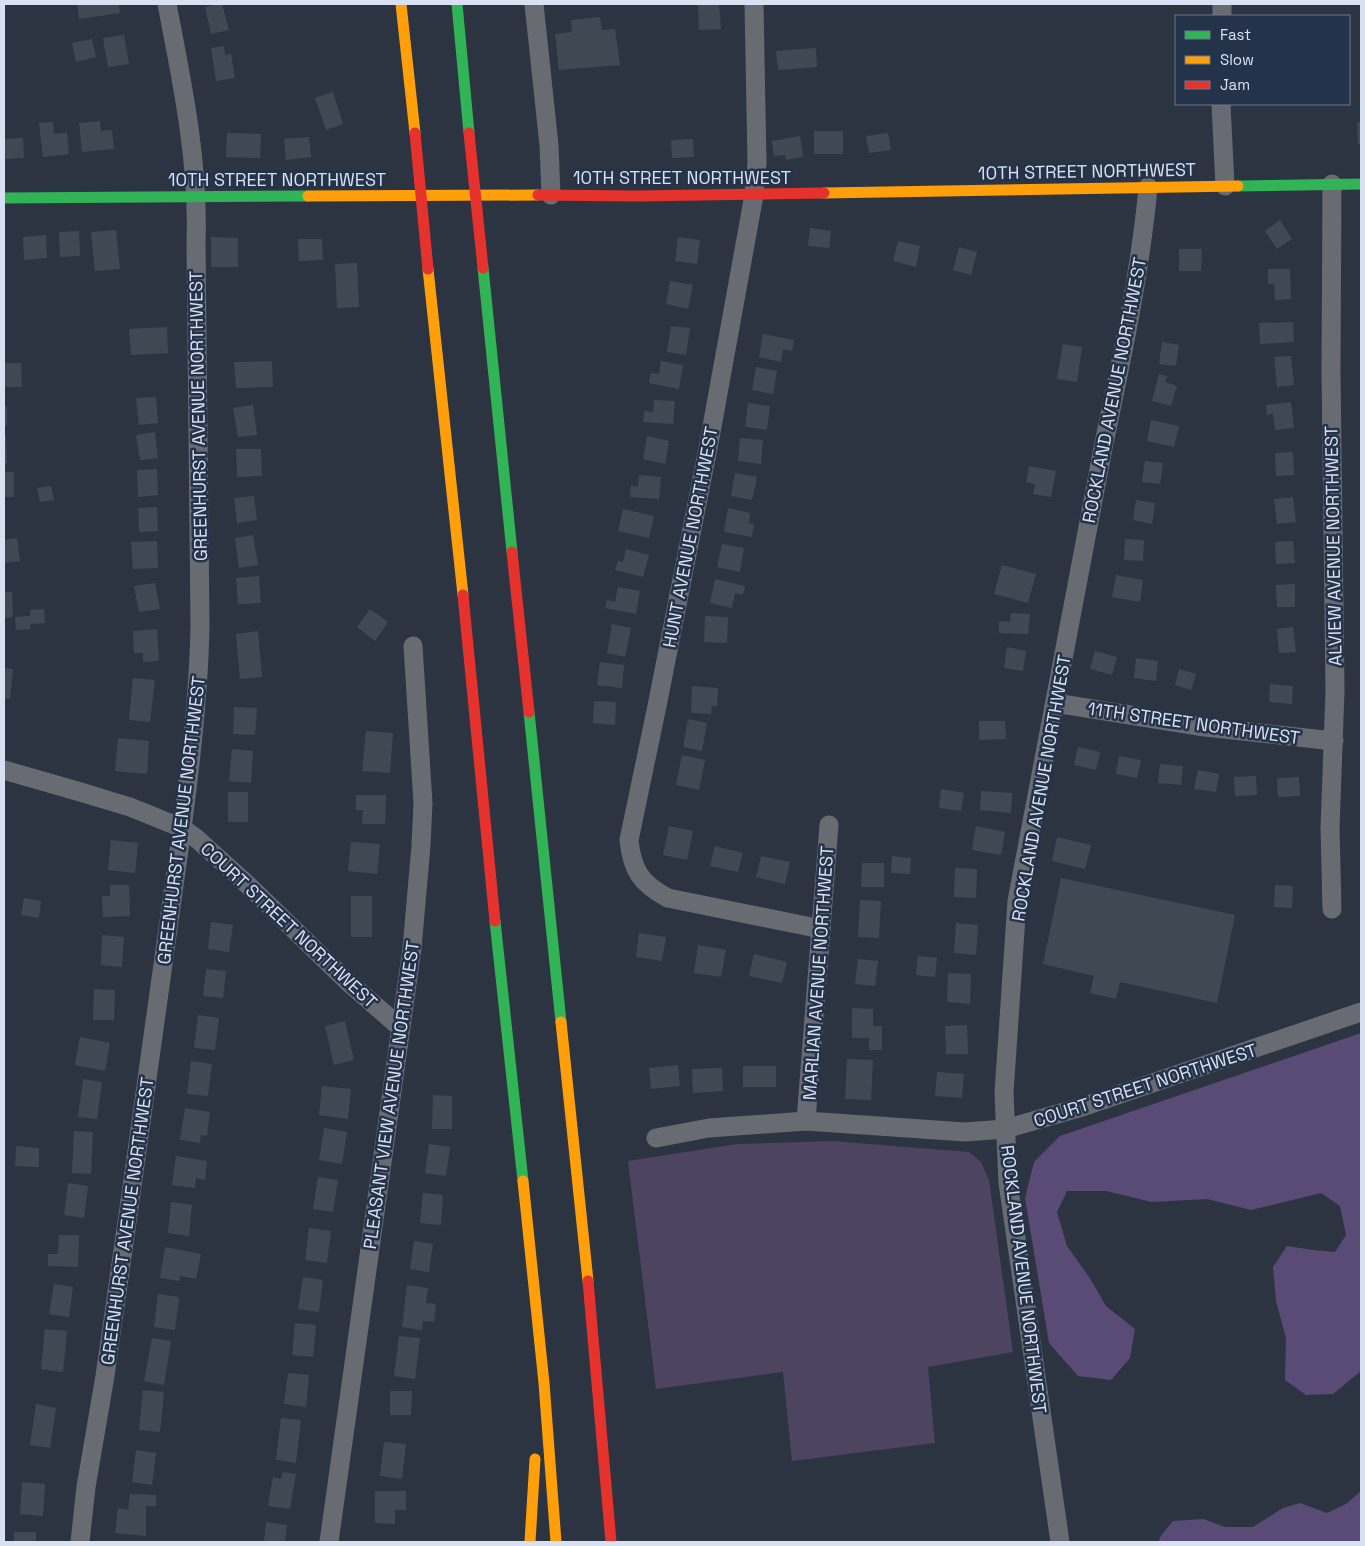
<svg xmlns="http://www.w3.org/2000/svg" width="1365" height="1546" viewBox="0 0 1365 1546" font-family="'Space Grotesk',sans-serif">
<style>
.green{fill:#4c4460}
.forest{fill:#594b75}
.building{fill:#404953}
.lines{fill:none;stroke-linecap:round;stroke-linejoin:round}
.street{stroke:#696b73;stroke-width:19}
.fast{stroke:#30b455;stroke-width:11}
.slow{stroke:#ff9f0a;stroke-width:11}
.jam{stroke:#e5322d;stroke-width:11}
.jam-bridge{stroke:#e5322d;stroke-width:11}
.labels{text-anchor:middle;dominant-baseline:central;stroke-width:5;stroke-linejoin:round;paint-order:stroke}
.street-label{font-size:18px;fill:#d8e1f1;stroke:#24324a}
</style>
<rect width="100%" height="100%" fill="#2c3442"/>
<path class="green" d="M 832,1141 L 969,1152 L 981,1162 L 989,1180 L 1013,1352 L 928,1367 L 935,1443 L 792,1461 L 783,1372 L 656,1389 L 628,1161 L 737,1144 Z"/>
<g class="forest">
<path d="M 1361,1033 L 1361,1371 L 1333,1394 L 1306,1395 L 1285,1380 L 1286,1338 L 1276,1301 L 1273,1267 L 1287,1246 L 1313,1250 L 1335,1252 L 1346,1235 L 1340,1206 L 1321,1193 L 1251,1210 L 1207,1199 L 1152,1202 L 1106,1191 L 1067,1191 L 1057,1212 L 1067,1246 L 1089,1277 L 1106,1306 L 1135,1329 L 1130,1358 L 1111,1380 L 1078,1376 L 1049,1343 L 1025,1198 L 1034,1162 L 1060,1136 Z"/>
<path d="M 1361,1491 L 1361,1542 L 1159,1542 L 1160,1537 L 1173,1521 L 1203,1519 L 1225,1527 L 1253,1527 L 1283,1508 L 1300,1503 L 1327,1513 L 1346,1504 Z"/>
</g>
<g class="building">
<path d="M 77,4 L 119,4 L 120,13 L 79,19 Z"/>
<path d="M 219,4 L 222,4 L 229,30 L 211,34 L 205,7 Z"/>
<path d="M 698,4 L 719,4 L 721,29 L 699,30 Z"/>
<path d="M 600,17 L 602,30 L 615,29 L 620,65 L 559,70 L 555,34 L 572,32 L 571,20 Z"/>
<path d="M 124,35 L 129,64 L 108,67 L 103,38 Z"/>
<path d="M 92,39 L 96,57 L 76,62 L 72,43 Z"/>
<path d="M 224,46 L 225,55 L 231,54 L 235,78 L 216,81 L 211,48 Z"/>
<path d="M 816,48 L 817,67 L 778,70 L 776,51 Z"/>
<path d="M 333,92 L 343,124 L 326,130 L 315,98 Z"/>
<path d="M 100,121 L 101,131 L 112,130 L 114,149 L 82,152 L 79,123 Z"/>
<path d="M 53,122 L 54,134 L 67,133 L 69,154 L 43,157 L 39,123 Z"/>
<path d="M 1357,122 L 1361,122 L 1361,144 L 1358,144 Z"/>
<rect x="814" y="131" width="29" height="23"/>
<path d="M 227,133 L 261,134 L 260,158 L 226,157 Z"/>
<path d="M 888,133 L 891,150 L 869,153 L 866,136 Z"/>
<path d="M 800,136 L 803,157 L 786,160 L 785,155 L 774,156 L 772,141 Z"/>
<path d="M 309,137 L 311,157 L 286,160 L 284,139 Z"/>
<path d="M 23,138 L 24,158 L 4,159 L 4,139 Z"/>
<path d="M 693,139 L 694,157 L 672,158 L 671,140 Z"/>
<path d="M 1280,220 L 1292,239 L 1277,249 L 1265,231 Z"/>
<path d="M 810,228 L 831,231 L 829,248 L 808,246 Z"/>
<path d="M 116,230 L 120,269 L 95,271 L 91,232 Z"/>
<path d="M 79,231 L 80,256 L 60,257 L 59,232 Z"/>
<path d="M 46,235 L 47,258 L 24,260 L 23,237 Z"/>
<path d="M 211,237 L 238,238 L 238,267 L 211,267 Z"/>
<path d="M 678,237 L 700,240 L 697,264 L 675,261 Z"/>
<path d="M 298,239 L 322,239 L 323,260 L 299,261 Z"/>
<path d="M 898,241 L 920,246 L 916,267 L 893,261 Z"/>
<path d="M 959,247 L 977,252 L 971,275 L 953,270 Z"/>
<path d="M 1179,249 L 1202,249 L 1201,271 L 1179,271 Z"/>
<path d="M 357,263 L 359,307 L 337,308 L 335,264 Z"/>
<path d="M 1268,269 L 1290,269 L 1291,299 L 1275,300 L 1274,284 L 1268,284 Z"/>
<path d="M 670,281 L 693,285 L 688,309 L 666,304 Z"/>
<path d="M 1293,322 L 1294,342 L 1260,344 L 1259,323 Z"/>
<path d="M 671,326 L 690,328 L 686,355 L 667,352 Z"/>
<path d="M 167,327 L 168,353 L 131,355 L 129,329 Z"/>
<path d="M 763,334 L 794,340 L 792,351 L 783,349 L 781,362 L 759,357 Z"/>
<path d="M 1162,342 L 1179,345 L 1176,366 L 1159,364 Z"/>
<path d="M 1063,344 L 1082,347 L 1077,382 L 1057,379 Z"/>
<path d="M 1291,356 L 1294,385 L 1277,387 L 1274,357 Z"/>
<path d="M 272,361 L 273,387 L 236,388 L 234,362 Z"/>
<path d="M 661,361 L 683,365 L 679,389 L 649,383 L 651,373 L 659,374 Z"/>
<path d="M 4,363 L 21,363 L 22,387 L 4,387 Z"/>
<path d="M 756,367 L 777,371 L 773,394 L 752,390 Z"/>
<path d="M 1159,374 L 1167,376 L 1165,382 L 1177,386 L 1171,406 L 1152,401 Z"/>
<path d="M 156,397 L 158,423 L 139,425 L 136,398 Z"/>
<path d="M 654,400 L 675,401 L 673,424 L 643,422 L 644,411 L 653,412 Z"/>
<path d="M 1291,402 L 1294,428 L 1275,430 L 1273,414 L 1267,415 L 1266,405 Z"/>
<path d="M 748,403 L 770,406 L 767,430 L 745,427 Z"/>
<path d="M 253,405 L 257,435 L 238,437 L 233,408 Z"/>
<rect x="4" y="406" width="3" height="20"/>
<path d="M 1151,420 L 1179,426 L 1174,447 L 1147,441 Z"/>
<path d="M 155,432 L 158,458 L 140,460 L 136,435 Z"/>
<path d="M 4,435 L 6,435 L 7,463 L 4,464 Z"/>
<path d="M 647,436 L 669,441 L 665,464 L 643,459 Z"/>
<path d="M 740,438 L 763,440 L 761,464 L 738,461 Z"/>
<path d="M 236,449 L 261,449 L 262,476 L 237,477 Z"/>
<path d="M 1293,452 L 1294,475 L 1276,476 L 1275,453 Z"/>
<path d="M 1145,461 L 1163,463 L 1160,484 L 1142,482 Z"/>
<path d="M 1029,466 L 1056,471 L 1051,497 L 1033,494 L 1035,484 L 1026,482 Z"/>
<path d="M 157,469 L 158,495 L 138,497 L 137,470 Z"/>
<rect x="4" y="472" width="10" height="25"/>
<path d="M 735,473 L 757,477 L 752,500 L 731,496 Z"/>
<path d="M 639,475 L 661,477 L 659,499 L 630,497 L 631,486 L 638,487 Z"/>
<path d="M 51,486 L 54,500 L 40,502 L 37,488 Z"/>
<path d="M 254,496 L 257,520 L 237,523 L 234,498 Z"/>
<path d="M 1293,497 L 1296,522 L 1277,524 L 1274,499 Z"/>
<path d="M 1136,500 L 1155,503 L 1152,524 L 1133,520 Z"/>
<path d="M 157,507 L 158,531 L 139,532 L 138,508 Z"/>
<path d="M 728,508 L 750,513 L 749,523 L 754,524 L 752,537 L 724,532 Z"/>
<path d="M 623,509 L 654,516 L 649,538 L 618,531 Z"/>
<path d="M 253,535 L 258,565 L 239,568 L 235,538 Z"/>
<path d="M 17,538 L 20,561 L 4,563 L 4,540 Z"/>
<path d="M 1125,539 L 1144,540 L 1143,561 L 1124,560 Z"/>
<path d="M 157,541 L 158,568 L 133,569 L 131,542 Z"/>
<path d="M 1293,541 L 1295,563 L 1276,564 L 1275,542 Z"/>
<path d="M 722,544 L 744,548 L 740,572 L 717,567 Z"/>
<path d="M 626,549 L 649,555 L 643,577 L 615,570 L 618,561 L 623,562 Z"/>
<path d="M 1002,565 L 1036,574 L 1028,603 L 994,594 Z"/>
<path d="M 1116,575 L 1143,580 L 1140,602 L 1112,597 Z"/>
<path d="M 259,576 L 261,603 L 238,604 L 236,578 Z"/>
<path d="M 715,579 L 745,586 L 743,595 L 735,593 L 732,608 L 710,603 Z"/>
<path d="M 155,583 L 160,609 L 139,612 L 134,586 Z"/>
<path d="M 1295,584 L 1295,607 L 1277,607 L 1276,585 Z"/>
<path d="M 618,587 L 640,591 L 636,614 L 605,608 L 607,600 L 615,602 Z"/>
<path d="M 4,592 L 12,592 L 13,617 L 4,618 Z"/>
<path d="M 44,609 L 45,623 L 30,624 L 31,629 L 16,630 L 15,617 L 30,616 L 30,610 Z"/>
<path d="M 370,609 L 388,622 L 375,641 L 357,627 Z"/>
<path d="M 1011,613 L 1030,614 L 1028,634 L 999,633 L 999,621 L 1010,622 Z"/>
<path d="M 705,616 L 728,617 L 727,643 L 704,642 Z"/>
<path d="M 612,624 L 631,628 L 625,657 L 607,653 Z"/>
<path d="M 1293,627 L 1296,652 L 1279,653 L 1277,629 Z"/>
<path d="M 157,629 L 159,661 L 143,662 L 143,653 L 134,653 L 133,631 Z"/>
<path d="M 258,631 L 262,677 L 240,679 L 236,634 Z"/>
<path d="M 1007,647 L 1026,651 L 1023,671 L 1004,668 Z"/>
<path d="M 1095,651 L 1117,657 L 1112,675 L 1090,669 Z"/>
<path d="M 1136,658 L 1158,661 L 1156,681 L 1134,678 Z"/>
<path d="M 600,662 L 624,665 L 622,688 L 597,685 Z"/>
<path d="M 4,668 L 13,669 L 10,699 L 4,699 Z"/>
<path d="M 1179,669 L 1196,674 L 1191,690 L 1175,685 Z"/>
<path d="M 133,678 L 155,680 L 150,722 L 129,720 Z"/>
<path d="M 1270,684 L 1293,686 L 1292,704 L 1269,702 Z"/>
<path d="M 692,686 L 718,688 L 717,706 L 712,706 L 711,714 L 691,713 Z"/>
<path d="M 594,701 L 616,702 L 615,725 L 593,723 Z"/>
<path d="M 234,707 L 257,708 L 255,735 L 233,734 Z"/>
<path d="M 688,719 L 707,723 L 702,751 L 683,747 Z"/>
<path d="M 979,721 L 1005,721 L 1006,739 L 979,740 Z"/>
<path d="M 366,731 L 393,733 L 390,773 L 362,771 Z"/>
<path d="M 118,738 L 149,741 L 147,774 L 115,771 Z"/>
<path d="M 1078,747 L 1100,752 L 1096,770 L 1074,765 Z"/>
<path d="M 232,749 L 253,751 L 251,783 L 229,781 Z"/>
<path d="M 682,755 L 705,760 L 699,790 L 676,785 Z"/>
<path d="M 1119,756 L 1141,760 L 1137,778 L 1116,774 Z"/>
<path d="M 1160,764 L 1183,766 L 1181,785 L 1158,783 Z"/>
<path d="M 1198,770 L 1219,774 L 1216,792 L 1194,789 Z"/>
<path d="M 1256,776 L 1257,795 L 1235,796 L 1234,777 Z"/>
<path d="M 1299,777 L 1300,796 L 1278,797 L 1277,778 Z"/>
<path d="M 941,789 L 964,793 L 961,811 L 939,808 Z"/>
<path d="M 981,791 L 1012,793 L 1011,813 L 980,810 Z"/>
<rect x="228" y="792" width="20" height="30"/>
<path d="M 356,795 L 386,795 L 385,824 L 362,824 L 363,810 L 356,810 Z"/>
<path d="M 669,826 L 693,831 L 687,860 L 663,855 Z"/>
<path d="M 976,826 L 1005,832 L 1001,855 L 972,850 Z"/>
<path d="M 1057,837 L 1091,845 L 1085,869 L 1052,861 Z"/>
<path d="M 111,840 L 138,843 L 135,873 L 108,870 Z"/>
<path d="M 351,842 L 380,844 L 377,874 L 348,871 Z"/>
<path d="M 715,846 L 743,853 L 738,872 L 710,866 Z"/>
<path d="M 761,856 L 790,862 L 785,884 L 756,877 Z"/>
<path d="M 892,856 L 911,858 L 910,874 L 891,873 Z"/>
<path d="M 862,863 L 884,863 L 884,887 L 861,887 Z"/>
<path d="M 955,868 L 977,869 L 976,898 L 954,897 Z"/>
<path d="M 1061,878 L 1235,915 L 1217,1003 L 1120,982 L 1116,999 L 1090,993 L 1094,976 L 1043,964 Z"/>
<path d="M 110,885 L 129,885 L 130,916 L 103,917 L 102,896 L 110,896 Z"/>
<path d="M 1275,885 L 1293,886 L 1292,908 L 1274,907 Z"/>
<rect x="351" y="896" width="21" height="41"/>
<path d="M 24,898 L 41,901 L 39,918 L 21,915 Z"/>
<path d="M 860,900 L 881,901 L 879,938 L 858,937 Z"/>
<path d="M 211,922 L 233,925 L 229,952 L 208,949 Z"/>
<path d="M 956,923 L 978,925 L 976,955 L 954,953 Z"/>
<path d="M 639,933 L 666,937 L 662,961 L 636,957 Z"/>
<path d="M 102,935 L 124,937 L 122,967 L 101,965 Z"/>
<path d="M 698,945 L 726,950 L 721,977 L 694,973 Z"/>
<path d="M 754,954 L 787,962 L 782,983 L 749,976 Z"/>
<path d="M 918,956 L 937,958 L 935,977 L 916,975 Z"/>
<path d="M 858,959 L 878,961 L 875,986 L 855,984 Z"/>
<path d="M 206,969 L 226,971 L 223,998 L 203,996 Z"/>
<path d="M 948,973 L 971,974 L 970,1004 L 947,1002 Z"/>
<path d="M 94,989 L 115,990 L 114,1020 L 93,1020 Z"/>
<path d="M 852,1008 L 873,1009 L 873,1026 L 882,1026 L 882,1050 L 869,1050 L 869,1038 L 852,1038 Z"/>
<path d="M 198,1015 L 219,1018 L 215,1050 L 194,1048 Z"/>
<path d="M 345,1021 L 354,1060 L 334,1065 L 325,1026 Z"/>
<path d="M 967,1025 L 968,1054 L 946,1054 L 945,1026 Z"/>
<path d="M 80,1037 L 110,1043 L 105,1071 L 75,1065 Z"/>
<path d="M 847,1059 L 873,1060 L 871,1100 L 845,1099 Z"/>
<path d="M 191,1061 L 212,1064 L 208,1096 L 187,1094 Z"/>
<path d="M 678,1065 L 680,1086 L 651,1089 L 649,1068 Z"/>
<rect x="743" y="1066" width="33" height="21"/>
<path d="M 722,1068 L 723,1091 L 693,1093 L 692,1069 Z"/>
<path d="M 937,1072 L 964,1074 L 962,1098 L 935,1096 Z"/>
<path d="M 83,1079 L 102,1082 L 97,1119 L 78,1117 Z"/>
<path d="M 322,1086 L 351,1089 L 348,1119 L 319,1115 Z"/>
<path d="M 433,1095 L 452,1096 L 452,1129 L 432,1129 Z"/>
<path d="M 185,1108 L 210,1112 L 207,1136 L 201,1135 L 200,1143 L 180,1140 Z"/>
<path d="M 324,1128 L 347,1132 L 342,1164 L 319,1160 Z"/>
<path d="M 74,1131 L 93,1132 L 91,1174 L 72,1173 Z"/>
<path d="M 429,1144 L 450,1147 L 446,1176 L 425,1173 Z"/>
<path d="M 16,1146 L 39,1148 L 39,1167 L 15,1166 Z"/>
<path d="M 176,1156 L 207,1161 L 205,1180 L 196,1178 L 195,1188 L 172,1185 Z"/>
<path d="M 318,1177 L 338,1180 L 333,1212 L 313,1209 Z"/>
<path d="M 68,1183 L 88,1186 L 84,1218 L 64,1215 Z"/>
<path d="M 423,1193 L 443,1195 L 441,1225 L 420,1223 Z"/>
<path d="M 171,1202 L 192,1205 L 189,1236 L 168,1233 Z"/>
<path d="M 309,1228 L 331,1231 L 327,1263 L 305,1260 Z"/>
<path d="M 59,1235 L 79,1235 L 78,1267 L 48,1266 L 48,1254 L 58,1254 Z"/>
<path d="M 414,1241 L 433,1244 L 429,1272 L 410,1269 Z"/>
<path d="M 165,1247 L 201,1254 L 196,1279 L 180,1276 L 179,1281 L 160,1278 Z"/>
<path d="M 303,1277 L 323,1280 L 319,1312 L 298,1309 Z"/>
<path d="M 54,1284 L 73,1287 L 69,1317 L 49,1314 Z"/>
<path d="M 407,1285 L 428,1288 L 426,1303 L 436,1304 L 434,1322 L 423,1321 L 422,1330 L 402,1327 Z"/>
<path d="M 158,1294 L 179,1297 L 175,1330 L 154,1327 Z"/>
<path d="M 295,1323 L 316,1325 L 313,1357 L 292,1355 Z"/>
<path d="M 45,1329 L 67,1331 L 63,1372 L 41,1369 Z"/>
<path d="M 399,1336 L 420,1338 L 415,1379 L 394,1376 Z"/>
<path d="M 152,1338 L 171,1341 L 164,1385 L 144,1381 Z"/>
<path d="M 288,1373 L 309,1375 L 306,1407 L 284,1404 Z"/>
<path d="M 143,1390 L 164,1392 L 160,1432 L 139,1430 Z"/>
<path d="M 390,1391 L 412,1391 L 411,1415 L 390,1415 Z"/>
<path d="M 36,1404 L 56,1408 L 50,1448 L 30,1445 Z"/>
<path d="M 281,1418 L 301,1420 L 296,1463 L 276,1460 Z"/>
<path d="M 384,1442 L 406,1444 L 402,1479 L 380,1476 Z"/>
<path d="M 136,1450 L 156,1453 L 152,1485 L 132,1482 Z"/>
<path d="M 283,1472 L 296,1474 L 290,1509 L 268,1506 L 273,1477 L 281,1479 Z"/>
<path d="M 22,1482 L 45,1484 L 43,1516 L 20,1514 Z"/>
<path d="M 375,1491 L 406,1491 L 406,1510 L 395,1510 L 395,1524 L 375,1523 Z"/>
<path d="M 130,1494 L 156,1495 L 156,1506 L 146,1506 L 146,1536 L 115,1533 L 118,1508 L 128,1510 Z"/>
<path d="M 266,1522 L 287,1525 L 285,1542 L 264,1542 Z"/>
<rect x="14" y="1532" width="22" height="10"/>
</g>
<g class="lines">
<g class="street">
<path d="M 534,4 L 549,145 L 551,195"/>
<path d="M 754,4 L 757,163 L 754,195 L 709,443 L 657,706 L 629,840 C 632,870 641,884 668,898 L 821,929"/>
<path d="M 1222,16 L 1222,4"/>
<path d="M 1221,104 L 1225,186"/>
<path d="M 1055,703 L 1205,727 L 1334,741"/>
<path d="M 4,770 L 77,791 L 130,807 L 182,828 L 197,839 L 248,885 L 347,981 L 401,1028"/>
<path d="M 1332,909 L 1330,828 L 1335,691 L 1331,371 L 1332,184"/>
<path d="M 806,1121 L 829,825"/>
<path d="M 656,1138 L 709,1128 L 806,1121 L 965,1132 L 1005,1129 L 1085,1106 L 1361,1012"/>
<path d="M 80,1542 L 86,1487 L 105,1376 L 130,1201 L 182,828 C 191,761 199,693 200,625 L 196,242 C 199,162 182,82 167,4"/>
<path d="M 329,1542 L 412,948 L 421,846 L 423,803 L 413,646"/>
<path d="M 1060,1542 L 1008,1183 L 1004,1093 L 1017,901 L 1103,448 C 1121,362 1140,275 1148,187"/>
</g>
<g class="fast">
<path d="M 457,4 L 469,133"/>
<path d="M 1238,186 L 1361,184"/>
<path d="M 4,198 L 308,196"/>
<path d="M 483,268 L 512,552"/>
<path d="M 529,712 L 561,1022"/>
<path d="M 495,921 L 523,1181"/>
</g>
<g class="slow">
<path d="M 401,4 L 415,133"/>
<path d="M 824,193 L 1238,186"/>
<path d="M 308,196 L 538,195"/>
<path d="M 428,269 L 463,595"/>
<path d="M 561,1022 L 588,1281"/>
<path d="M 523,1181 L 544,1383 L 556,1542"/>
<path d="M 530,1542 L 535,1459"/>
</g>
<g class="jam">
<path d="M 538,195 L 638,196 L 824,193"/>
<path d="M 512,552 L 529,712"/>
<path d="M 463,595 L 495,921"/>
<path d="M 588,1281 L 611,1542"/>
</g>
<g class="jam-bridge">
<path d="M 415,133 L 428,269"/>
<path d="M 469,133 L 483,268"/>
</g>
</g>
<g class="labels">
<g class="street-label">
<text transform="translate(1087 171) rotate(-1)">10TH STREET NORTHWEST</text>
<text x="682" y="177">10TH STREET NORTHWEST</text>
<text x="277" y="179">10TH STREET NORTHWEST</text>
<text transform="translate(1114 390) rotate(-79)">ROCKLAND AVENUE NORTHWEST</text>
<text transform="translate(198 416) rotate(-91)">GREENHURST AVENUE NORTHWEST</text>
<text transform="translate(690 537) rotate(-79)">HUNT AVENUE NORTHWEST</text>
<text transform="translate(1333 546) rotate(-91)">ALVIEW AVENUE NORTHWEST</text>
<text transform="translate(1194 723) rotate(8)">11TH STREET NORTHWEST</text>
<text transform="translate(1041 788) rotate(-80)">ROCKLAND AVENUE NORTHWEST</text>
<text transform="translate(181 820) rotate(-83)">GREENHURST AVENUE NORTHWEST</text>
<text transform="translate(289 925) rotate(43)">COURT STREET NORTHWEST</text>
<text transform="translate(818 973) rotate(-86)">MARLIAN AVENUE NORTHWEST</text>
<text transform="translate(1145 1085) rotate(-18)">COURT STREET NORTHWEST</text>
<text transform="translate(391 1095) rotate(-82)">PLEASANT VIEW AVENUE NORTHWEST</text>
<text transform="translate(127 1221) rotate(-82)">GREENHURST AVENUE NORTHWEST</text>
<text transform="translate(1024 1279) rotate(83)">ROCKLAND AVENUE NORTHWEST</text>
</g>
</g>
<rect width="1365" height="1546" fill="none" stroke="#d8e1f1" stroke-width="10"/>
<rect x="1175" y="15" width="175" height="90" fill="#24324a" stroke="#6c788d"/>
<rect x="1185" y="31" width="25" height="8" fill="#30b455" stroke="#6c788d"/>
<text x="1220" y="40" font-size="15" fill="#d8e1f1">Fast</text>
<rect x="1185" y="56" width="25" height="8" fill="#ff9f0a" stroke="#6c788d"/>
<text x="1220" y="65" font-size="15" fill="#d8e1f1">Slow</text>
<rect x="1185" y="81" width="25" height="8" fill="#e5322d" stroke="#6c788d"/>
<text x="1220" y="90" font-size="15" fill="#d8e1f1">Jam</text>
</svg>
